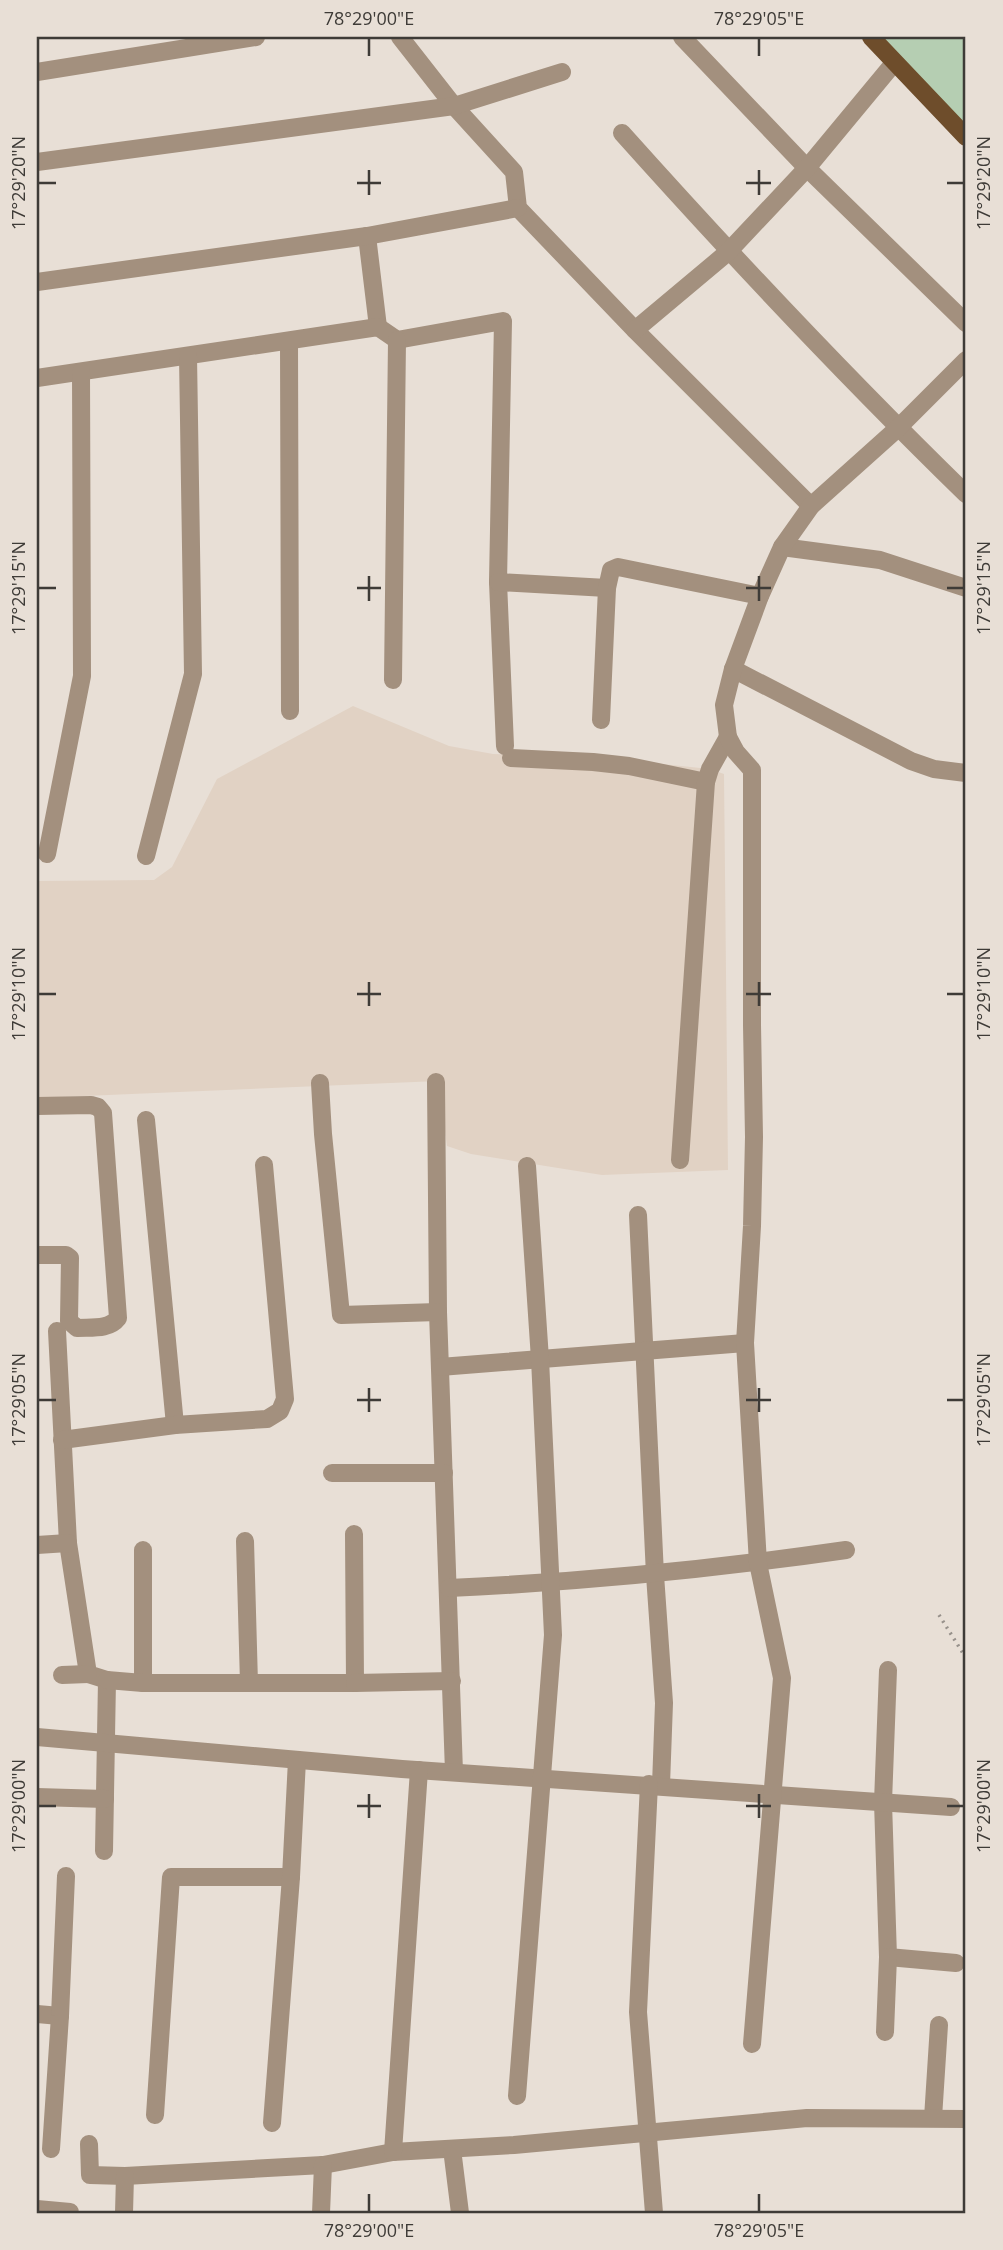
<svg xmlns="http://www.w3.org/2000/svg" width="1003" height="2250" viewBox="0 0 1003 2250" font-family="'Open Sans',sans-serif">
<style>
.built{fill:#e1d2c4}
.green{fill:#b5ceb2}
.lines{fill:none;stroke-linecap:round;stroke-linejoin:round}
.path{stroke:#97918b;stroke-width:3.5;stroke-dasharray:2 5;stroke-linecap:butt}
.minor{stroke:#a3907e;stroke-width:18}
.major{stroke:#6e4d2b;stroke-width:18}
.ticks{fill:none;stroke:#3e3b37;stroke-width:2.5}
.neatline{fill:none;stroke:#3e3b37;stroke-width:2.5}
.ticks-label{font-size:18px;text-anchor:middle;fill:#3e3b37}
</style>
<rect width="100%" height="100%" fill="#e8dfd6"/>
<path class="built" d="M 353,706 L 449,746 L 493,754 L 604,758 L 710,769 L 724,774 L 728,1170 L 602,1175 L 471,1154 L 447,1146 L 438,1081 L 37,1098 L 37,881 L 154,880 L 172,867 L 217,779 Z"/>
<path class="green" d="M 865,37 L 966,37 L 966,141 Z"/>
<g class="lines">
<path class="path" d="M 939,1615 L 966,1658"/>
<g class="minor">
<path d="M 400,37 L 454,106 L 514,172 L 518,208 L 635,330 L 811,506"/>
<path d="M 682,37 L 807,168 L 966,323"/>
<path d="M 37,72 L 256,37"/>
<path d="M 622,133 C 733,257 847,378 966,494"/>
<path d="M 37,162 L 454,106 L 562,72"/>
<path d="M 367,236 L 378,327"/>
<path d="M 37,282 L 367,236 L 518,208"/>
<path d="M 635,330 L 728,252 L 807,168 L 894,63"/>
<path d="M 289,341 L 290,711"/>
<path d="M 37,378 L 378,327 L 397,340 L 503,321 L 498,582 L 505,746"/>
<path d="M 782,547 L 880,560 L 966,588"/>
<path d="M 498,582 L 607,588"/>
<path d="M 733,669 L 911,761 L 934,769 L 966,773"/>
<path d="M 393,680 L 397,340"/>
<path d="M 601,720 L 607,588 L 611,570 L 618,567 L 760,596"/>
<path d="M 511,758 L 593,762 L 629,766 L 706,782"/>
<path d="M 47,854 L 82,676 L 81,372"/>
<path d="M 146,856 L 193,674 L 188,356"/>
<path d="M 436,1082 L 438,1312 L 454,1772"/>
<path d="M 320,1083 L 323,1134 L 341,1315 L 438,1312"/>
<path d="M 37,1106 L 91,1105 L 98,1107 L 103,1113 L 118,1318 C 109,1330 91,1327 77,1328 L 69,1321 L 70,1258 L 66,1255 L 37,1255"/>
<path d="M 146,1120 L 175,1425"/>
<path d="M 680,1160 L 706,782 L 710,769 L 728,737"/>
<path d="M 638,1215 L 655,1575 L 664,1703 L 661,1785"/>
<path d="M 57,1331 L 68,1543 L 88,1674 L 107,1680 L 104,1851"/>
<path d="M 440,1367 L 745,1343"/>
<path d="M 62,1440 L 175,1425 L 267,1419 L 280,1411 L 285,1399 L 264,1165"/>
<path d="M 332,1473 L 444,1473"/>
<path d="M 245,1541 L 249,1683"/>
<path d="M 37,1545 L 68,1543"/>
<path d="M 143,1550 L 143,1683"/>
<path d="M 449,1588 C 582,1582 714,1569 846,1550"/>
<path d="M 888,1670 L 883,1802 L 888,1957 L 956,1963"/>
<path d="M 62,1675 L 88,1674"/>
<path d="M 107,1680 L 143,1683 L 355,1683 L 354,1534"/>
<path d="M 355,1683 L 452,1681"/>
<path d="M 37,1737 L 402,1769 L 951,1807"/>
<path d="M 649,1784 L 638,2012 L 654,2213"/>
<path d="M 37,1797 L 105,1799"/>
<path d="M 37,2014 L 60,2016"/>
<path d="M 885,2032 L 888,1957"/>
<path d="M 752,2044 L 782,1678 L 758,1563 L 745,1343 L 752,1226 L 754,1137 L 752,1025 L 752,770 L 736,752 L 728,737 L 724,705 L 733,669 L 760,596 L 782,547 L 811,506 L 898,428 L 966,360"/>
<path d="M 517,2096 L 553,1635 L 540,1359 L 527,1166"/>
<path d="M 155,2115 L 171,1877 L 291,1877"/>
<path d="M 933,2118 L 939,2025"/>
<path d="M 272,2123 L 291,1877 L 297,1760"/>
<path d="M 89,2144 L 90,2175 L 125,2176 L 323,2165 L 393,2152 L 514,2145 L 807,2118 L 966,2119"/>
<path d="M 51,2149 L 60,2016 L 66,1876"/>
<path d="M 452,2149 L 460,2213"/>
<path d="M 393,2152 L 419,1770"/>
<path d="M 37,2209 L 70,2212"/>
<path d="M 124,2213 L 125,2176"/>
<path d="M 321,2213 L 323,2165"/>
</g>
<path class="major" d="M 871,37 L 966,137"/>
</g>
<path class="ticks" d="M 369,38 L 369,56M 759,38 L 759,56M 369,170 L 369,195M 759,170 L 759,195M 38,183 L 56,183M 357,183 L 381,183M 746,183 L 771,183M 947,183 L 964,183M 369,576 L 369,601M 759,576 L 759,601M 38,588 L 56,588M 357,588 L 381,588M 746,588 L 771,588M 947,588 L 964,588M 369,982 L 369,1006M 759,982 L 759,1006M 38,994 L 56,994M 357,994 L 381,994M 746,994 L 771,994M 947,994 L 964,994M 369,1388 L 369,1412M 759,1388 L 759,1412M 38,1400 L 56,1400M 357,1400 L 381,1400M 746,1400 L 771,1400M 947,1400 L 964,1400M 369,1794 L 369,1818M 759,1794 L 759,1818M 38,1806 L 56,1806M 357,1806 L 381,1806M 746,1806 L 771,1806M 947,1806 L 964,1806M 369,2194 L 369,2212M 759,2194 L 759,2212"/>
<rect width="1003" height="2250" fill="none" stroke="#e8dfd6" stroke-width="77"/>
<rect x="38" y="38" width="926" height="2174" class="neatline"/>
<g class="ticks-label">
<text x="369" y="25">78°29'00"E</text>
<text x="759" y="25">78°29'05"E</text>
<text transform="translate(19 183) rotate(-90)" y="6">17°29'20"N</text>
<text transform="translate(984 183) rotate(-90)" y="6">17°29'20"N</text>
<text transform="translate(19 588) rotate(-90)" y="6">17°29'15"N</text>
<text transform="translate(984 588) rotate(-90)" y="6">17°29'15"N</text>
<text transform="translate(19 994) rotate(-90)" y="6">17°29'10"N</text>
<text transform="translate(984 994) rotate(-90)" y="6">17°29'10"N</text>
<text transform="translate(19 1400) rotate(-90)" y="6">17°29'05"N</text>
<text transform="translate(984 1400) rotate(-90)" y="6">17°29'05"N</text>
<text transform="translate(19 1806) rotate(-90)" y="6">17°29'00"N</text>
<text transform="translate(984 1806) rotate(-90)" y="6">17°29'00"N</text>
<text x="369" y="2237">78°29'00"E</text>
<text x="759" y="2237">78°29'05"E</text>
</g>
</svg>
